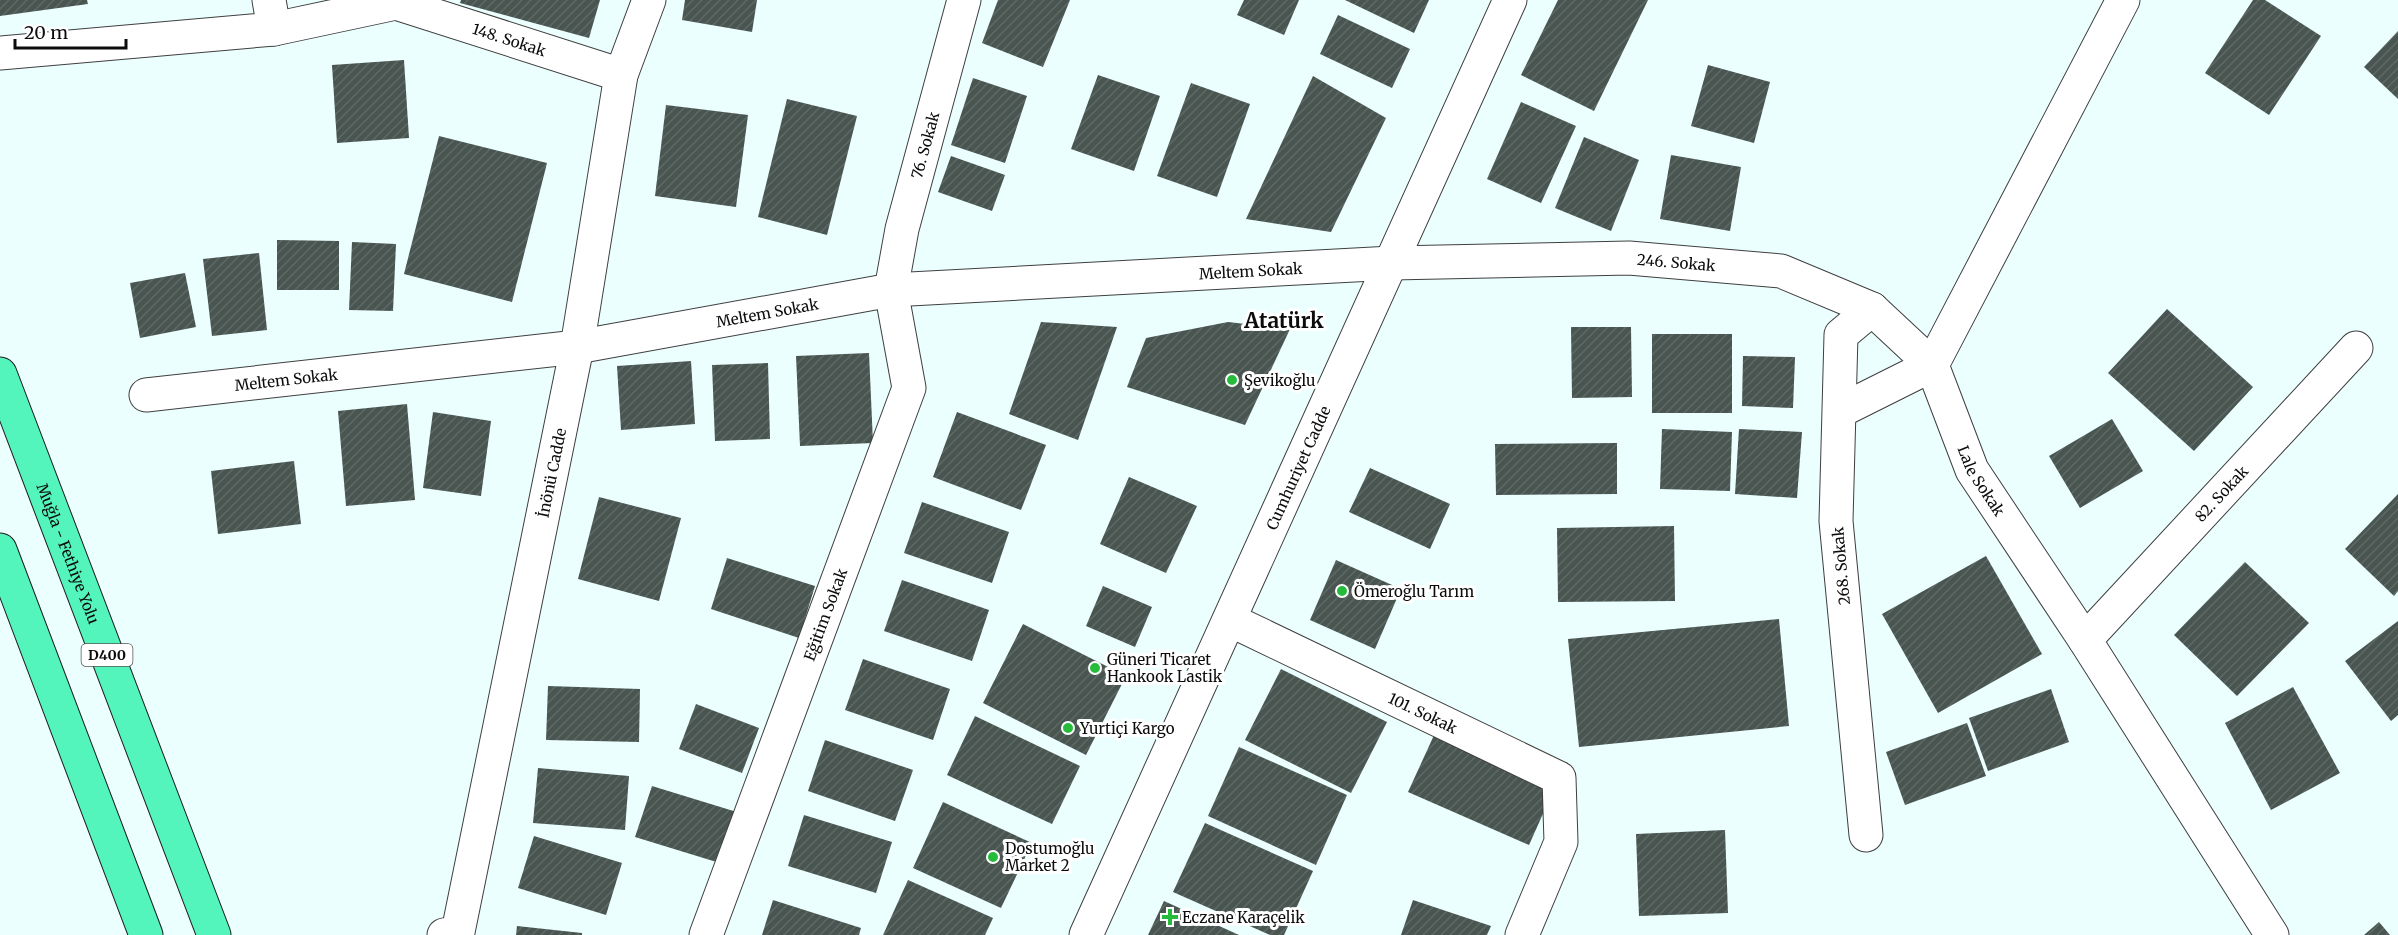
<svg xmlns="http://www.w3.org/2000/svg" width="2398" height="935" viewBox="0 0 2398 935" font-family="Merriweather,serif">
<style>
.building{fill:url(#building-hatch)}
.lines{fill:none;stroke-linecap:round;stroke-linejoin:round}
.minor-casing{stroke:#3f3f3f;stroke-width:35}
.highway-casing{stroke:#1d1d1d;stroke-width:35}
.minor{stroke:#fff;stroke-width:33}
.highway{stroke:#54f4bd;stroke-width:33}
.poi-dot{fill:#25bc3c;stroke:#fff;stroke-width:2}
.labels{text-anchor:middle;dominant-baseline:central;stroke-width:6;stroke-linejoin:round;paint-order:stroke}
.shield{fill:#fff;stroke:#555;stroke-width:1.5}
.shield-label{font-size:14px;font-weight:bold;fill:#0c0c0c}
.street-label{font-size:15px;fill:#0c0c0c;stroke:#fff}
.poi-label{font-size:15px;fill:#0c0c0c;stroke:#fff;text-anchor:start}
.district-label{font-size:21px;font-weight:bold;fill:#0c0c0c;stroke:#fff}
</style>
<defs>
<pattern id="building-hatch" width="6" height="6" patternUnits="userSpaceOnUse" patternTransform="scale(1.5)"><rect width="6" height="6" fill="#495550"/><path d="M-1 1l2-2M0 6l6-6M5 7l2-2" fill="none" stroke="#5f6864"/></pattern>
</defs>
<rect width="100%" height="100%" fill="#ebffff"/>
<g class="building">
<path d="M 0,0 L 87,0 L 88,4 L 0,16 Z"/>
<path d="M 461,0 L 600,0 L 589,38 L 460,3 Z"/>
<path d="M 685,0 L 757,0 L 752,32 L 682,20 Z"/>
<path d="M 998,0 L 1070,0 L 1043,67 L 982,43 Z"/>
<path d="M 1244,0 L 1299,0 L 1284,35 L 1237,15 Z"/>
<path d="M 1345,0 L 1429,0 L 1414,33 Z"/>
<path d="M 1558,0 L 1648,0 L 1594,111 L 1521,75 Z"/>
<path d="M 2253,0 L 2265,0 L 2321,36 L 2269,115 L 2205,73 Z"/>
<path d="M 1338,15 L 1410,49 L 1392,88 L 1320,54 Z"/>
<path d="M 2398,31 L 2398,99 L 2364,67 Z"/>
<path d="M 404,60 L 409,138 L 337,143 L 332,65 Z"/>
<path d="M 1708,65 L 1770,82 L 1754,143 L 1691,126 Z"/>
<path d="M 1098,75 L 1160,96 L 1134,171 L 1071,149 Z"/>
<path d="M 1313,76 L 1386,118 L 1331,232 L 1246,219 Z"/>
<path d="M 973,78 L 1027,96 L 1005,163 L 951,145 Z"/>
<path d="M 1191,83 L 1250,104 L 1217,197 L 1157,176 Z"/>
<path d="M 787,99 L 857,116 L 827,235 L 758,217 Z"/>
<path d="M 1521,102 L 1576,126 L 1541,203 L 1487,179 Z"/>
<path d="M 666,105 L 748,115 L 736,207 L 655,196 Z"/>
<path d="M 439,136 L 547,163 L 512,302 L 404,274 Z"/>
<path d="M 1584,137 L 1639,160 L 1611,231 L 1555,208 Z"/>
<path d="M 1671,155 L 1741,167 L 1730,231 L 1660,219 Z"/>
<path d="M 951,156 L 1005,175 L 992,211 L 938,192 Z"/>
<path d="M 277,240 L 339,241 L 339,290 L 277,290 Z"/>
<path d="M 352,242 L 396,244 L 393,311 L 349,310 Z"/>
<path d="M 259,253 L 267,330 L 212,336 L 203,259 Z"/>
<path d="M 185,273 L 196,327 L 140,338 L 130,283 Z"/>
<path d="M 2167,309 L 2253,387 L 2194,451 L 2108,373 Z"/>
<path d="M 1041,322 L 1117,327 L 1078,440 L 1009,414 Z"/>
<path d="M 1228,322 L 1290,329 L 1245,425 L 1127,387 L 1146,338 Z"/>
<path d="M 1571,327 L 1631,327 L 1632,397 L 1572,398 Z"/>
<rect x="1652" y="334" width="80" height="79"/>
<path d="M 869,353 L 873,443 L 800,446 L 796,356 Z"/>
<path d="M 1743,356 L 1795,357 L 1793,408 L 1742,406 Z"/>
<path d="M 691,361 L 695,424 L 621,430 L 617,366 Z"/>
<path d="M 768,363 L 770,439 L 715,441 L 712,365 Z"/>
<path d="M 407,404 L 415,500 L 346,506 L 338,411 Z"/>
<path d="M 433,412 L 491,421 L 481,496 L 423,488 Z"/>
<path d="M 957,412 L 1046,445 L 1021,510 L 933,477 Z"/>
<path d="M 2112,419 L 2143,471 L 2080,508 L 2049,456 Z"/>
<path d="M 1662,429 L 1732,432 L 1730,491 L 1660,489 Z"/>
<path d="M 1739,429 L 1802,432 L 1797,498 L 1735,494 Z"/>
<path d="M 1617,443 L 1617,494 L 1496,495 L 1495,444 Z"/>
<path d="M 294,461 L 301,524 L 218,534 L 211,471 Z"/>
<path d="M 1370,468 L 1450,504 L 1430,549 L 1349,512 Z"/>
<path d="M 1129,477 L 1197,506 L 1166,573 L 1100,544 Z"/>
<path d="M 2398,494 L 2398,591 L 2394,596 L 2345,549 Z"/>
<path d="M 599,497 L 681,518 L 659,601 L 578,579 Z"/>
<path d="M 922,502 L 1009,532 L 992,583 L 904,553 Z"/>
<path d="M 1674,526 L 1675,601 L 1558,602 L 1557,528 Z"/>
<path d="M 1986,556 L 2042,654 L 1938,713 L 1882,614 Z"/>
<path d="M 727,558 L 815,586 L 799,638 L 711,609 Z"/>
<path d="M 1336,560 L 1401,589 L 1375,649 L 1310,620 Z"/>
<path d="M 2245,562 L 2309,623 L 2237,696 L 2174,635 Z"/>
<path d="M 902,580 L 989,610 L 972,661 L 884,631 Z"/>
<path d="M 1103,586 L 1152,607 L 1135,647 L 1086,626 Z"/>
<path d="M 1779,619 L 1789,726 L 1579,747 L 1568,639 Z"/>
<path d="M 2398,621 L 2398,715 L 2391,721 L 2345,661 Z"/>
<path d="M 1023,624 L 1126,676 L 1086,755 L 983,703 Z"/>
<path d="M 863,659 L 950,689 L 933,740 L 845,710 Z"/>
<path d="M 1281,669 L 1387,722 L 1351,793 L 1245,740 Z"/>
<path d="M 548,686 L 640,689 L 639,742 L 546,740 Z"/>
<path d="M 2293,687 L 2340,773 L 2271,810 L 2225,723 Z"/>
<path d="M 2051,689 L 2069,742 L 1988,771 L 1969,718 Z"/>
<path d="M 696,704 L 759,728 L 742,773 L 679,749 Z"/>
<path d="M 975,716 L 1080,766 L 1052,824 L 947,775 Z"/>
<path d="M 1967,723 L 1986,776 L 1905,805 L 1886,752 Z"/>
<path d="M 1435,733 L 1555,787 L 1529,845 L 1408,792 Z"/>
<path d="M 825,740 L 913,770 L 895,821 L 808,791 Z"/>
<path d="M 1239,747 L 1347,795 L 1316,865 L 1208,816 Z"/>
<path d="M 538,768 L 629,776 L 625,830 L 533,823 Z"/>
<path d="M 652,786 L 740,813 L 723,864 L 635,837 Z"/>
<path d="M 943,802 L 1032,843 L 1001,908 L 913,868 Z"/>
<path d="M 804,815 L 892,842 L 876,893 L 788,866 Z"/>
<path d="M 1205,823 L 1313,871 L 1284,935 L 1270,935 L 1173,892 Z"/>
<path d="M 1725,830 L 1728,913 L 1639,916 L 1636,834 Z"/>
<path d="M 534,836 L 622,863 L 606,915 L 518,888 Z"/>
<path d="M 908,880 L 993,918 L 985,935 L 883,935 Z"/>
<path d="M 773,900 L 861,928 L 859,935 L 762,935 Z"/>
<path d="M 1413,900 L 1491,926 L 1487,935 L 1401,935 Z"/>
<path d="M 1164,901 L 1239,935 L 1148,935 Z"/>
<path d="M 2379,922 L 2390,935 L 2364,935 Z"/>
<path d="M 517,926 L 582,933 L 582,935 L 516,935 Z"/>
</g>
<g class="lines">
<g class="minor-casing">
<g id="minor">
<path id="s1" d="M 396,0 L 396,3 L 621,75"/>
<path id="s2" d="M 2123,0 L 1932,365 L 1972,470 L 2085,640 L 2272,935"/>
<path d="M 274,29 L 396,3"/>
<path d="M 0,53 L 274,29 L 269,0"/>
<path id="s3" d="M 146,395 L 577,347 L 891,290 L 1392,263 L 1629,258 L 1781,271 L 1872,309 L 1932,365 L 1840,411"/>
<path id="s4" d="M 1230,620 L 1559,778 L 1561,842 L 1522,935"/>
<path id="s5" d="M 2085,640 L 2356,348"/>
<path d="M 1866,835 L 1836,521 L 1841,335 L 1872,309"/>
<path id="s6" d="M 444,935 L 458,932 L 577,347 L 621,75 L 649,0"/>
<path id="s7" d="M 706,935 L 909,388 L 891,290 L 902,229 L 964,0"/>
<path id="s8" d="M 1086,935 L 1510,0"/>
</g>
</g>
<g class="highway-casing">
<g id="highway">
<path id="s9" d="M 0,374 L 214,935"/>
<path d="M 0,550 L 146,935"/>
</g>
</g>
<use href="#minor" class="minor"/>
<use href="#highway" class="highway"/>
</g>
<g class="poi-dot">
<circle cx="1232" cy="380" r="6"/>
<circle cx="1342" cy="591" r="6"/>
<circle cx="1095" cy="668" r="6"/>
<circle cx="1068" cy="728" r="6"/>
<circle cx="993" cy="857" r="6"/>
<path d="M1167 908h6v6h6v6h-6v6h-6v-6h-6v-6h6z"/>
</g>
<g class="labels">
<rect class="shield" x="81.5" y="644" width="51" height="22" rx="4.5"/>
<g class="shield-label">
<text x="107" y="655">D400</text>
</g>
<g class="street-label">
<text stroke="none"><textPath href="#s1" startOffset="122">148. Sokak</textPath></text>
<text stroke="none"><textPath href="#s7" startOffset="832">76. Sokak</textPath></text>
<text stroke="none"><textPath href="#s3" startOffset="1539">246. Sokak</textPath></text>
<text stroke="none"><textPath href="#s3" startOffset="1113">Meltem Sokak</textPath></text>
<text stroke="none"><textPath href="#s3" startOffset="627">Meltem Sokak</textPath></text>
<text stroke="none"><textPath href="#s3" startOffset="141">Meltem Sokak</textPath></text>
<text stroke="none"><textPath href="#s8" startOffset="513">Cumhuriyet Cadde</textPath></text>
<text stroke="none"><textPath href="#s6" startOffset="483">İnönü Cadde</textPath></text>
<text stroke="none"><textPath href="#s2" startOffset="538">Lale Sokak</textPath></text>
<text stroke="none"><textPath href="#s5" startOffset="200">82. Sokak</textPath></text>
<text stroke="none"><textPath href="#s9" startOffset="192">Muğla - Fethiye Yolu</textPath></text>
<text transform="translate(1841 566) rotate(-95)">268. Sokak</text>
<text stroke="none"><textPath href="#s7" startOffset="342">Eğitim Sokak</textPath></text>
<text stroke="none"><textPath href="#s4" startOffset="214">101. Sokak</textPath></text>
</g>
<g class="poi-label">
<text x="1244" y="380">Şevikoğlu</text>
<text x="1354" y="591">Ömeroğlu Tarım</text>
<text x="1107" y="659">Güneri Ticaret<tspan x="1107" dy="17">Hankook Lastik</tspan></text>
<text x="1080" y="728">Yurtiçi Kargo</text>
<text x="1005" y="848">Dostumoğlu<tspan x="1005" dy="17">Market 2</tspan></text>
<text x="1182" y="917">Eczane Karaçelik</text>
</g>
<g class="district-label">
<text x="1284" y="320">Atatürk</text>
</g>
</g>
<path d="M15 39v9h111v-9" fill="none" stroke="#0c0c0c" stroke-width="3"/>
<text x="24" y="39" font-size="18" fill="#0c0c0c" stroke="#ffffff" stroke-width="4.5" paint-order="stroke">20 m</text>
</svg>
